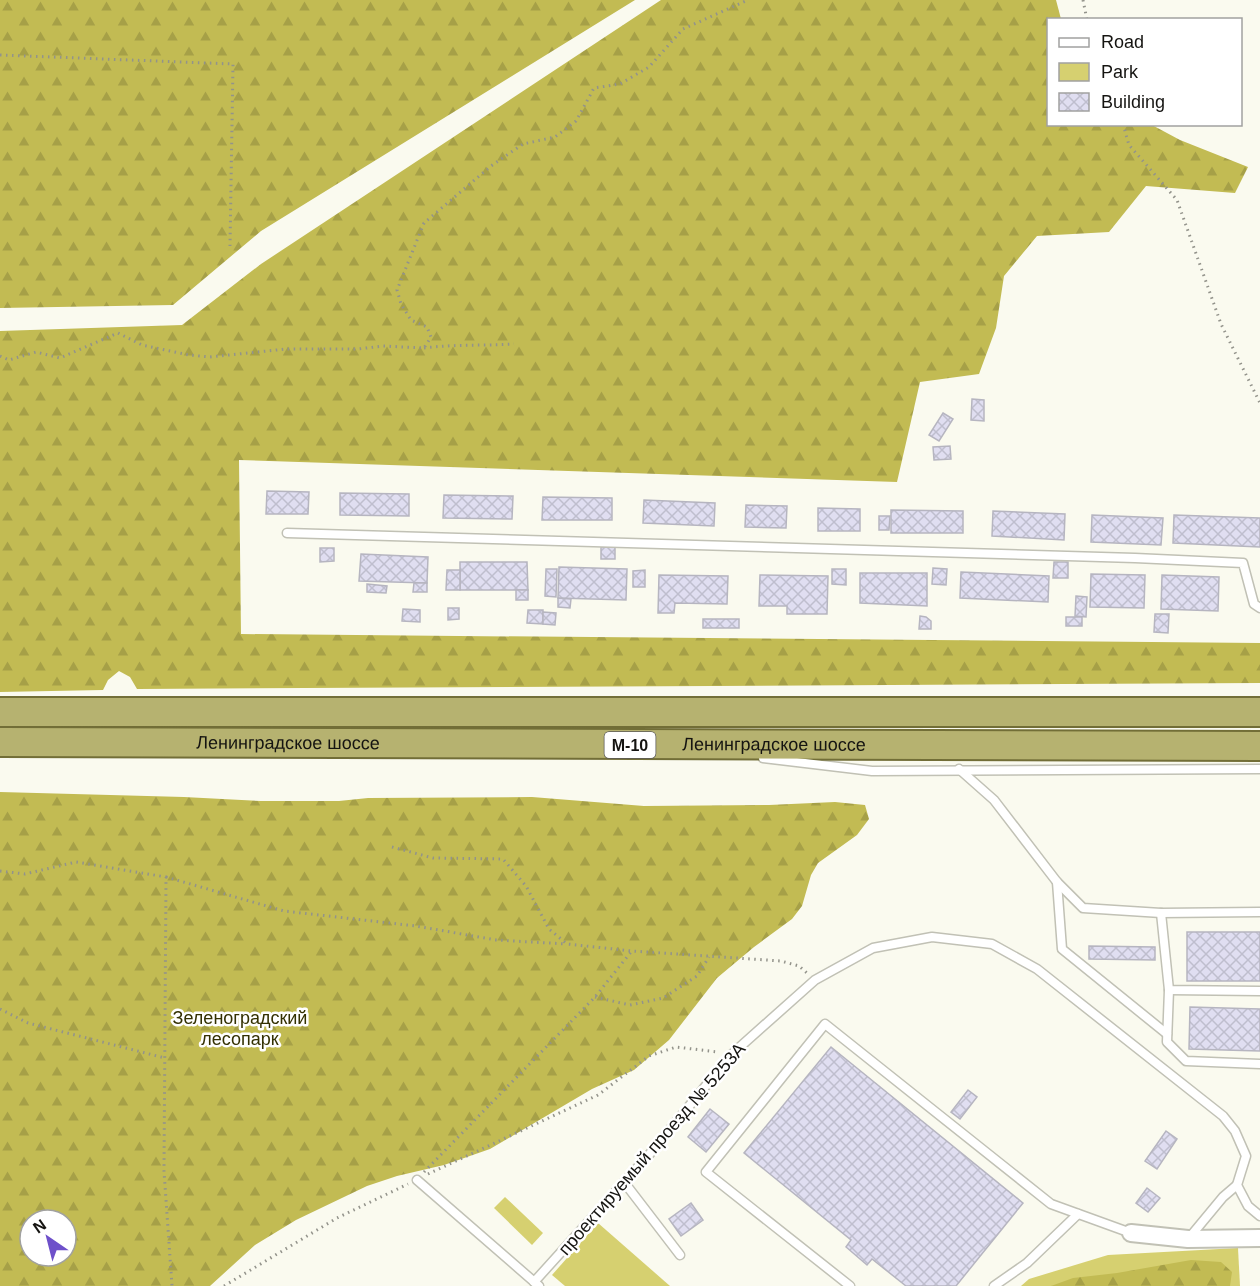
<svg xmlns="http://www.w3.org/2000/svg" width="1260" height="1286" viewBox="0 0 1260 1286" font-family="Arial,sans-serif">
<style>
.green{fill:#d6d070}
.forest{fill:url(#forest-firs);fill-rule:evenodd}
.building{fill:url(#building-cross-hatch);stroke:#b6b5c0;stroke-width:1.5}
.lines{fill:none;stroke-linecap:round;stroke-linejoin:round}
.service-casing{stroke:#c1c1b5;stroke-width:11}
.minor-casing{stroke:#c1c1b5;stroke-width:20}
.trunk-casing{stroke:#726e37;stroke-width:32}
.path{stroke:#93938b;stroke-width:3;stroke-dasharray:1.5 4.5;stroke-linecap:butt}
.service{stroke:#fff;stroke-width:8}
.minor{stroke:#fff;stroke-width:16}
.trunk{stroke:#b6b270;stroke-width:28}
.labels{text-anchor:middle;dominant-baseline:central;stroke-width:5;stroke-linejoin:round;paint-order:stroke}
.shield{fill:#fff;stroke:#5b5a58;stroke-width:1.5}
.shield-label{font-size:16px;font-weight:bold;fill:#151411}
.street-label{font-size:18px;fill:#151411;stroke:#fff}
.park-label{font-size:18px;fill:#333002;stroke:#fff}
</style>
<defs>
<pattern id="forest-firs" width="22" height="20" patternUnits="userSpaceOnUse" patternTransform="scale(1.5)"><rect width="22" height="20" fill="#c2bb53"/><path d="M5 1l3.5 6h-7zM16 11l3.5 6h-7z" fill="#a6a047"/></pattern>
<pattern id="building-cross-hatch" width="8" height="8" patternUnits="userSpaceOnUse" patternTransform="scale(1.5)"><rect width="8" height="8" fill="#e0def1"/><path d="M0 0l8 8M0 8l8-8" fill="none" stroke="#bfbece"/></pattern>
</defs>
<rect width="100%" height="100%" fill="#fafaef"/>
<g class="green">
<path d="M 505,1197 L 543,1233 L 532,1245 L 494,1208 Z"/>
<path d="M 598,1223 L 670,1286 L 565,1286 L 552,1275 Z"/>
<path d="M 1238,1248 L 1240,1286 L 1021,1286 L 1029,1279 L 1108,1255 Z"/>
</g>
<g class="forest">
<path d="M 0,0 L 635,0 L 261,231 L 173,305 L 0,308 Z"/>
<path d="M 661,0 L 1056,0 L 1061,19 L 1048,20 L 1048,124 L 1152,125 L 1180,140 L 1248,167 L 1235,193 L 1146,186 L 1109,232 L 1037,236 L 1004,276 L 996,328 L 979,374 L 920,382 L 897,482 L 239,460 L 241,634 L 1260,643 L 1260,683 L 137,689 L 130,677 L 119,671 L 108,680 L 103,690 L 0,692 L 0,331 L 182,325 L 261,264 Z"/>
<path d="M 0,792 L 184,797 L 261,801 L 339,801 L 368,798 L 532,797 L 644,806 L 769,805 L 835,802 L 865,805 L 869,819 L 857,835 L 818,863 L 811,875 L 802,906 L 792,919 L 754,947 L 717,978 L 669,1040 L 634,1070 L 592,1089 L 490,1149 L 444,1165 L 397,1176 L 367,1186 L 296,1220 L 255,1245 L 210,1286 L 0,1286 ZM 30,1220 L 66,1220 L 66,1256 L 30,1256 Z"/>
<path d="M 1191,1260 L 1221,1262 L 1232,1272 L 1230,1286 L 1051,1286 L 1073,1278 L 1117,1273 Z"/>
</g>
<g class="building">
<path d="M 972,399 L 984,400 L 984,421 L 971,420 Z"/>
<path d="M 943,413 L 953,419 L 939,441 L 929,435 Z"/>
<path d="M 950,446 L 951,459 L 934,460 L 933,447 Z"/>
<path d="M 267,491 L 309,492 L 308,514 L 266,514 Z"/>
<path d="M 340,493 L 409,494 L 409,516 L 340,515 Z"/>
<path d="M 444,495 L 513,496 L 512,519 L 443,518 Z"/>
<path d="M 543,497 L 612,498 L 612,520 L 542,520 Z"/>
<path d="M 644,500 L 715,503 L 714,526 L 643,523 Z"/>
<path d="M 746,505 L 787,506 L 786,528 L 745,527 Z"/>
<path d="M 818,508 L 860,509 L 860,531 L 818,531 Z"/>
<path d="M 891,510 L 963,511 L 963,533 L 891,533 Z"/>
<path d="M 993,511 L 1065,514 L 1064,540 L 992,536 Z"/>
<path d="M 1092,515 L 1163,518 L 1161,545 L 1091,542 Z"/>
<path d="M 1174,515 L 1260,518 L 1260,547 L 1173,543 Z"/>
<path d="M 879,516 L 890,516 L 889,530 L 879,530 Z"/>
<rect x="601" y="547" width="14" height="12"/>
<path d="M 320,548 L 334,548 L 334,561 L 320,562 Z"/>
<path d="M 361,554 L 428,557 L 427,583 L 359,581 Z"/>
<path d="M 460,562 L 527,562 L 528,590 L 460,590 Z"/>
<path d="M 1054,562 L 1068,562 L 1068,578 L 1053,578 Z"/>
<path d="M 559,567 L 627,569 L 626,600 L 558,598 Z"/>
<path d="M 933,568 L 947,569 L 946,585 L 932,584 Z"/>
<path d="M 546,569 L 557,569 L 556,597 L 545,596 Z"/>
<path d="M 832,569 L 846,569 L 846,585 L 832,584 Z"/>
<path d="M 447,570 L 460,570 L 460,590 L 446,590 Z"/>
<path d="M 645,570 L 645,587 L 633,587 L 633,571 Z"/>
<path d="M 961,572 L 1049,576 L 1048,602 L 960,598 Z"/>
<path d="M 860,573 L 927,573 L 927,606 L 860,603 Z"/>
<path d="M 1091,574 L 1145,575 L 1144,608 L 1090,607 Z"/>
<path d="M 659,575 L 728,576 L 727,604 L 675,603 L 674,613 L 658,613 Z"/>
<path d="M 760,575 L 828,576 L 827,614 L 787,614 L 787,606 L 759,606 Z"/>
<path d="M 1162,575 L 1219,577 L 1218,611 L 1161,609 Z"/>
<path d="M 414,583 L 427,583 L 427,592 L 413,592 Z"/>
<path d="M 367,584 L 387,586 L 386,593 L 367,592 Z"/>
<rect x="516" y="590" width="12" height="10"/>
<path d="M 1076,596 L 1087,597 L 1086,617 L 1075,616 Z"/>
<path d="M 558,598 L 571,599 L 570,608 L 558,607 Z"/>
<path d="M 448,608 L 459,608 L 459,619 L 448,620 Z"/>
<path d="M 403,609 L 420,610 L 420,622 L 402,621 Z"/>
<path d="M 528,610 L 543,610 L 543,624 L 527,623 Z"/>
<path d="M 543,612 L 556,613 L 555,625 L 543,624 Z"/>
<path d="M 1155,614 L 1169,614 L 1168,633 L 1154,632 Z"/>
<path d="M 920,616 L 926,617 L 931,621 L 931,629 L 919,629 Z"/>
<rect x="1066" y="617" width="16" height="9"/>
<rect x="703" y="619" width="36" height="9"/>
<rect x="1187" y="932" width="73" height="49"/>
<path d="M 1089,946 L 1155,947 L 1155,960 L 1089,959 Z"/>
<path d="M 1190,1007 L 1260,1009 L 1260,1051 L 1189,1049 Z"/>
<path d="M 831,1047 L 1023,1203 L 956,1286 L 906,1286 L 872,1259 L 867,1265 L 846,1247 L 851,1240 L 744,1153 Z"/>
<path d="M 968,1090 L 977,1097 L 960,1119 L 951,1112 Z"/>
<path d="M 710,1109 L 729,1124 L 706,1152 L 688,1137 Z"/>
<path d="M 1166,1131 L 1177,1139 L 1157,1169 L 1145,1161 Z"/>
<path d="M 1147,1188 L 1160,1198 L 1148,1212 L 1136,1203 Z"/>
<path d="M 691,1203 L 703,1220 L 681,1236 L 669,1219 Z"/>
</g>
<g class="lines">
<g class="service-casing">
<g id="service">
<path d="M 287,533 L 1135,558 L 1243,563 L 1254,604 L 1260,608"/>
<path d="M 763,758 L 872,771 L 1260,769"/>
<path d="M 959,769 L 994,800 L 1057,882 L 1083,908 L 1161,913 L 1260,912"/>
<path d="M 1057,882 L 1062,949 L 1167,1034"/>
<path d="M 1161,913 L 1169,990 L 1260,991"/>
<path d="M 1169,990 L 1167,1042 L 1186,1061 L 1260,1064"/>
<path d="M 417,1180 L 539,1286"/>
<path d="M 624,1182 L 680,1255"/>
<path d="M 1189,1238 L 1223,1197 L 1237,1185"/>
<path d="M 534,1282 L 648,1156 L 732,1054 L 815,980 L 873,948 L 932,937 L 992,944 L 1037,969 L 1223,1116 L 1235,1131 L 1246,1156 L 1237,1185 L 1248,1206 L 1260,1216"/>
<path d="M 850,1286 L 706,1172 L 825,1024 L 1051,1204 L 1131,1233"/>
<path d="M 994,1286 L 1027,1263 L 1078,1214"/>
</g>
</g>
<g class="minor-casing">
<path id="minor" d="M 1131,1233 L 1188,1239 L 1260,1238"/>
</g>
<g class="trunk-casing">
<g id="trunk">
<path d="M 0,712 L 1260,712"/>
<path id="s1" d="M 0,742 L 1260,746"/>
</g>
</g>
<g class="path">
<path d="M 1083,0 L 1087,20"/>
<path d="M 0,55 L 233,64 L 230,246"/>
<path d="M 1123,124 L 1129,145 L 1177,200 L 1221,324 L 1260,403"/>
<path d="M 424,348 C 455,344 483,346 514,344"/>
<path d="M 0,356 L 9,360 L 36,352 L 60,358 L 118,333 L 142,345 L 189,355 L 210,357 L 286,349 L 358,349 L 383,346 L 424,348 L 431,337 L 427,327 L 411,320 L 401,304 L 397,290 L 424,223 L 491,166 L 523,144 L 555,137 L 576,121 L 594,88 L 620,84 L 649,67 L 683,29 L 748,0"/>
<path d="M 392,847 L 433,858 L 503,859 L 526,886 L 549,929 L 567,944 L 632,951 L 781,961 L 799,966 L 807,973"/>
<path d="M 0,871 L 25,874 L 76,862 L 166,877 L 164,1171 L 172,1286"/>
<path d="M 166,877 L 284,911 L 416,926 L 496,940 L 567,944"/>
<path d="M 595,997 L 630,1005 L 663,998 L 697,976 L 709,957"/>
<path d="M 0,1009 L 28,1023 L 165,1058"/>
<path d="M 424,1172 L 595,997 L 631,952"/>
<path d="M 428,1174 L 598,1095 L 649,1056 L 676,1047 L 718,1052"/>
<path d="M 224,1286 L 337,1218 L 408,1184"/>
</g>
<use href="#service" class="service"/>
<use href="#minor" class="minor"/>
<use href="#trunk" class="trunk"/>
</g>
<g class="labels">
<rect class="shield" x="604.5" y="732" width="51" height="26" rx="4.5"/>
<g class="shield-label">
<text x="630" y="745">М-10</text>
</g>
<g class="street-label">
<text stroke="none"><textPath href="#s1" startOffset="288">Ленинградское шоссе</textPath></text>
<text stroke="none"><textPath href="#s1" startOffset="774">Ленинградское шоссе</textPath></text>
<text transform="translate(652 1149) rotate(-49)">проектируемый проезд № 5253А</text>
</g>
<g class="park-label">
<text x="240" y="1018">Зеленоградский<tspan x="240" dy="21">лесопарк</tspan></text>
</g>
</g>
<rect x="1047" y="18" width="195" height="108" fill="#ffffff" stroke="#a1a1a0" stroke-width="1.5"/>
<rect x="1059" y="38" width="30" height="9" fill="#ffffff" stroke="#a1a1a0" stroke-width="1.5"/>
<text x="1101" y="48" font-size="18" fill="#151411">Road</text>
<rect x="1059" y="63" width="30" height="18" fill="#d6d070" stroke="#a1a1a0" stroke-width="1.5"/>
<text x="1101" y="78" font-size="18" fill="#151411">Park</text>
<rect x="1059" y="93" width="30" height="18" fill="url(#building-cross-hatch)" stroke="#a1a1a0" stroke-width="1.5"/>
<text x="1101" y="108" font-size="18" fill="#151411">Building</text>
<g transform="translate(48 1238) rotate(325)"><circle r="28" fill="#ffffff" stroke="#a1a1a0" stroke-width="1.5"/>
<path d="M0-4.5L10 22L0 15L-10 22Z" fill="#6e50ca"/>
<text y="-9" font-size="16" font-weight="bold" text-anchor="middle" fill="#151411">N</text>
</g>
</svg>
